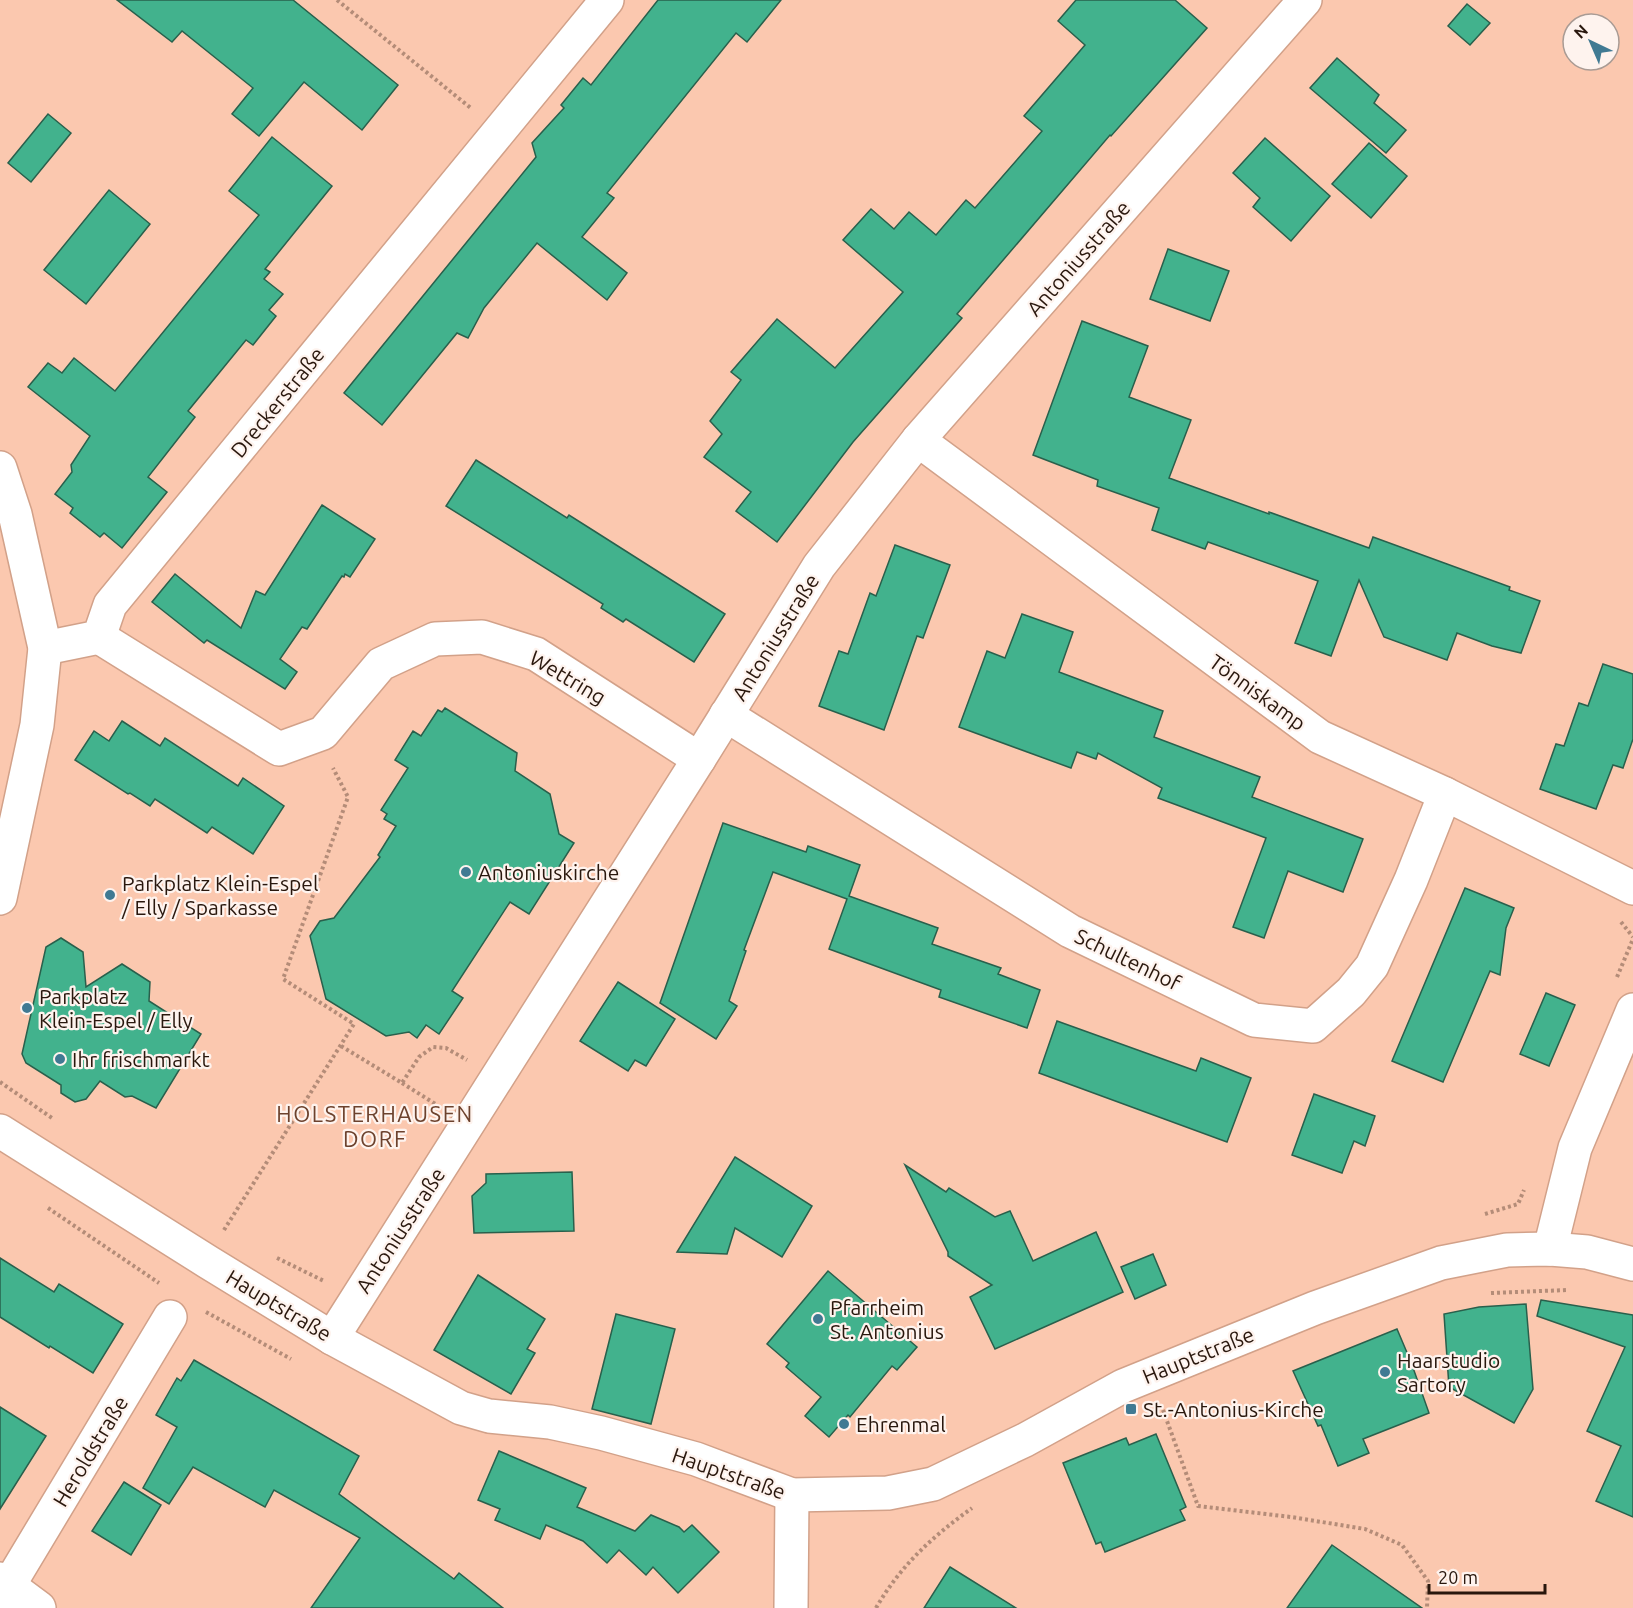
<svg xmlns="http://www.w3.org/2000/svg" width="1633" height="1608" viewBox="0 0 1633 1608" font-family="Ubuntu,sans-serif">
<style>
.building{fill:#42b28d;stroke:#29604c;stroke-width:1.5}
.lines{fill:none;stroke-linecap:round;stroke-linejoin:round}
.minor-casing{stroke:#d2a189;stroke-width:36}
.secondary-casing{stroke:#d2a189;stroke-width:36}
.path{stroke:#b48c78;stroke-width:4;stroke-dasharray:3 3;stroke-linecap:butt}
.minor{stroke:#fff;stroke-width:33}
.secondary{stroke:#fff;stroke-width:33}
.poi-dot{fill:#407a93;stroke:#fef3ee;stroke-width:2}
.labels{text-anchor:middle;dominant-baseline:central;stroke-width:4.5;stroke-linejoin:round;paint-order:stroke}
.street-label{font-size:21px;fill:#29170d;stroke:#fef3ee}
.poi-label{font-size:21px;fill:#29170d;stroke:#fef3ee;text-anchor:start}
.neighbourhood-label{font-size:22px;letter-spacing:1.5px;fill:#6d422d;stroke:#fef3ee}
</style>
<rect width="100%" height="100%" fill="#fbc8af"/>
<g class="building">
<path d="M 117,0 L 293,0 L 398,85 L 362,130 L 304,82 L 259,136 L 232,114 L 253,88 L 182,31 L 172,42 Z"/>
<path d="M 658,0 L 781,0 L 747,42 L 736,33 L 607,193 L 614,198 L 582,237 L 627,273 L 607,300 L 537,243 L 484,308 L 468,338 L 457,333 L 382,425 L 344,393 L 536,157 L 532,143 L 564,108 L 561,105 L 583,78 L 591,85 Z"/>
<path d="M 1076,0 L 1175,0 L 1207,28 L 1111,136 L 1110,135 L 957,314 L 962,318 L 853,442 L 777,542 L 736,511 L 751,492 L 704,457 L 722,434 L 710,421 L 741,380 L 731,372 L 777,319 L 835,368 L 903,292 L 843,240 L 871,209 L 894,229 L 909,212 L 936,235 L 966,200 L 975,208 L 1042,131 L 1024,116 L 1085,45 L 1058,21 Z"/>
<path d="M 1467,4 L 1490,23 L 1470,45 L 1448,26 Z"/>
<path d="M 1337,58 L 1379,95 L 1374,103 L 1406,130 L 1386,153 L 1310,88 Z"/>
<path d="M 48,114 L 71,133 L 31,182 L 8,163 Z"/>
<path d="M 272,137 L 332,186 L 265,269 L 270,272 L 264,279 L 283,294 L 269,310 L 276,316 L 253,345 L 246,340 L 188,411 L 195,417 L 148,477 L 167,492 L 122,548 L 104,533 L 100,537 L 70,513 L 73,508 L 55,494 L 72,472 L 71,465 L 90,436 L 28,387 L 48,363 L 62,373 L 74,358 L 115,391 L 259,215 L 229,191 Z"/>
<path d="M 1265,138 L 1330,196 L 1291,241 L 1253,207 L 1260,198 L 1233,173 Z"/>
<path d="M 1369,143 L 1407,176 L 1371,218 L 1332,184 Z"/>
<path d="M 109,190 L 150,224 L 86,304 L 44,270 Z"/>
<path d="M 1168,249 L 1229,271 L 1210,321 L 1150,299 Z"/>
<path d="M 1082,321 L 1148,346 L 1129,397 L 1191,420 L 1169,478 L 1269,514 L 1269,512 L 1369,548 L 1373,537 L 1510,587 L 1509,590 L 1540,601 L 1521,653 L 1492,646 L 1457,633 L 1447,660 L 1384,637 L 1359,580 L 1331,656 L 1295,643 L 1318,581 L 1208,542 L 1205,549 L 1152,530 L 1159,508 L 1097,486 L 1098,480 L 1033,455 Z"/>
<path d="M 476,460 L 567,518 L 569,515 L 591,529 L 725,614 L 694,662 L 626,619 L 623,622 L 601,608 L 603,604 L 446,506 Z"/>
<path d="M 322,505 L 375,539 L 350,577 L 345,574 L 344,577 L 342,576 L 307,629 L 302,627 L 280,659 L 297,672 L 285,689 L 207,640 L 204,643 L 152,602 L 175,574 L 241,628 L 256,591 L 265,595 Z"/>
<path d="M 895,545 L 950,565 L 923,638 L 917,636 L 884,730 L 819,706 L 839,651 L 848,654 L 870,593 L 876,596 Z"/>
<path d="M 1022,614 L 1073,632 L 1059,672 L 1163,711 L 1154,737 L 1260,777 L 1252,797 L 1363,839 L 1343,892 L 1288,871 L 1264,938 L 1233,927 L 1266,838 L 1158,798 L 1162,788 L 1098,753 L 1096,759 L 1077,752 L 1071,768 L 959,727 L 987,651 L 1005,658 Z"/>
<path d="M 1603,664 L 1633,674 L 1633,739 L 1623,768 L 1613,765 L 1596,809 L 1540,789 L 1556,744 L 1564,746 L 1579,703 L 1588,706 Z"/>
<path d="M 445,708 L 517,753 L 515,771 L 550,794 L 559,834 L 574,843 L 529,914 L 510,902 L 452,991 L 463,998 L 439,1034 L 426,1025 L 417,1038 L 409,1032 L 386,1036 L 326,999 L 310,936 L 320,921 L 334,918 L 380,857 L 378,855 L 396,826 L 384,819 L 387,814 L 381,810 L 408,768 L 395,760 L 413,731 L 421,736 L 438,710 L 442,712 Z"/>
<path d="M 122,721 L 160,746 L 165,738 L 238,786 L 243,778 L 284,806 L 253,854 L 212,827 L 207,833 L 155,799 L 150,806 L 130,793 L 128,794 L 75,760 L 94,731 L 109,741 Z"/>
<path d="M 723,823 L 806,852 L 808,846 L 860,865 L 849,896 L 938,928 L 932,944 L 1001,968 L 998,974 L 1040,990 L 1027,1028 L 939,997 L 941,990 L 829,949 L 847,899 L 773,872 L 744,950 L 746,951 L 729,1001 L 737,1006 L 716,1039 L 660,1003 Z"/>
<path d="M 1465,888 L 1514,908 L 1506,928 L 1500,975 L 1490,971 L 1443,1082 L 1392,1061 Z"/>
<path d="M 61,938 L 83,952 L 86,987 L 122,964 L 150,982 L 149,1001 L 201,1034 L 156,1108 L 132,1096 L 125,1097 L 100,1081 L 86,1099 L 75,1102 L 61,1093 L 61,1085 L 26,1063 L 22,1054 L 46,947 Z"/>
<path d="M 618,982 L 675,1019 L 646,1066 L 635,1060 L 628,1071 L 580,1041 Z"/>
<path d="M 1546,993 L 1575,1005 L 1549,1066 L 1520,1054 Z"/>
<path d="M 1057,1021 L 1196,1071 L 1201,1058 L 1251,1078 L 1227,1142 L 1039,1073 Z"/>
<path d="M 1314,1094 L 1375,1116 L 1365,1146 L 1354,1141 L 1342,1173 L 1292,1155 Z"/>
<path d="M 735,1157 L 812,1206 L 782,1257 L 735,1228 L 727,1254 L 677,1252 Z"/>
<path d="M 905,1165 L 946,1192 L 949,1188 L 995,1217 L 1010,1211 L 1033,1261 L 1096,1232 L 1123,1292 L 995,1349 L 970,1297 L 992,1285 L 948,1256 L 948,1252 Z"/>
<path d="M 572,1172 L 574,1231 L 474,1233 L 472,1196 L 486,1183 L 486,1174 Z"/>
<path d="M 1153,1254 L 1166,1285 L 1135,1299 L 1121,1267 Z"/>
<path d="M 0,1258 L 54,1292 L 59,1284 L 123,1324 L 93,1373 L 50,1346 L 49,1348 L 0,1317 Z"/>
<path d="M 828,1271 L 917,1347 L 897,1370 L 892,1366 L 850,1417 L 848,1415 L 829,1437 L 805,1416 L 821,1397 L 786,1367 L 789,1363 L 767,1344 Z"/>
<path d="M 478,1275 L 545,1319 L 527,1349 L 535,1353 L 511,1394 L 434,1350 Z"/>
<path d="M 1541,1300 L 1633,1315 L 1633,1517 L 1596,1501 L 1621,1446 L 1587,1431 L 1625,1347 L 1537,1316 Z"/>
<path d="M 1526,1304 L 1533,1389 L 1514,1423 L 1449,1387 L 1444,1314 L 1479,1307 Z"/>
<path d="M 616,1314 L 675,1329 L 651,1424 L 592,1409 Z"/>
<path d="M 1397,1329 L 1411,1362 L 1429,1413 L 1363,1439 L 1369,1453 L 1338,1466 L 1321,1425 L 1318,1426 L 1293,1371 Z"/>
<path d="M 194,1360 L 359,1456 L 339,1494 L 454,1579 L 459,1573 L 503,1608 L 311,1608 L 360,1538 L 274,1490 L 265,1507 L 193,1467 L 169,1504 L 143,1488 L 177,1427 L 156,1415 L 177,1378 L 181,1381 Z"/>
<path d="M 0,1407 L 46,1436 L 0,1509 Z"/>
<path d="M 1156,1434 L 1186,1507 L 1180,1510 L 1185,1520 L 1105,1552 L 1101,1542 L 1096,1544 L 1063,1463 L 1126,1438 L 1129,1445 Z"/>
<path d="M 499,1451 L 586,1488 L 577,1507 L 635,1531 L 651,1515 L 679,1527 L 684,1532 L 692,1525 L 719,1552 L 678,1593 L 653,1567 L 646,1575 L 619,1550 L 607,1563 L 583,1541 L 546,1525 L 540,1539 L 495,1520 L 500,1509 L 478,1500 Z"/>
<path d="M 124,1482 L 161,1505 L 131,1555 L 92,1531 Z"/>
<path d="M 1332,1545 L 1422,1608 L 1287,1608 Z"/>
<path d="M 950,1567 L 1016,1608 L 924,1608 Z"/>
</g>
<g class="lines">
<g class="minor-casing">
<g id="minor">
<path d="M 918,440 L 1320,737 L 1445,794 L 1633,888"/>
<path d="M 0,468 L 15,514 L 45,648 L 37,725 L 0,898"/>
<path d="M 99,637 L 279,749 L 323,733 L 381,664 L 435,639 L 482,637 L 536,654 L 699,759"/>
<path d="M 45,648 L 99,637 L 110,605 L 607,0"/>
<path d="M 726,715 L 1070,931 L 1254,1020 L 1313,1026 L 1351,992 L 1372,966 L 1411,880 L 1445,794"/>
<path d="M 1550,1249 L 1575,1148 L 1633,1010"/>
<path d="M 332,1338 L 699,759 L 819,566 L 918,440 L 1305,0"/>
<path d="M 0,1579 L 39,1608"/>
<path d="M 0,1600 L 170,1317"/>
<path d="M 791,1608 L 792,1495"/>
</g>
</g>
<g class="secondary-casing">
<path id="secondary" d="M 0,1131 L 208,1262 L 332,1338 L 461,1408 L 489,1416 L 550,1422 L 601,1433 L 696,1459 L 792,1495 L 888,1493 L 933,1484 L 1025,1440 L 1123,1386 L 1315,1308 L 1441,1263 L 1507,1250 L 1550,1249 L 1587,1252 L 1633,1264"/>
</g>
<g class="path">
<path d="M 337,0 L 472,109"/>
<path d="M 1621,922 L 1633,937"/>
<path d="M 1617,977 L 1633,939"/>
<path d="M 341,1046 L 402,1083 L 419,1057 L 433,1047 L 446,1048 L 467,1060"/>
<path d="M 0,1082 L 52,1118"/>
<path d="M 402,1083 L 437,1105"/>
<path d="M 48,1208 L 159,1283"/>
<path d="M 1485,1214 L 1518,1204 L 1524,1190"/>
<path d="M 224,1230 L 354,1024 L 283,979 L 348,797 L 333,768"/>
<path d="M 277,1258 L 324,1281"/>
<path d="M 1491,1293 L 1567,1290"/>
<path d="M 206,1312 L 291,1359"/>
<path d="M 1163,1410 L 1198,1506 L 1291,1517 L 1365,1529 L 1402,1545 L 1428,1581 L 1427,1608"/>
<path d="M 876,1608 C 901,1565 932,1537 972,1508"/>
</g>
<use href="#minor" class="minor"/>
<use href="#secondary" class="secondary"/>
</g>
<g class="poi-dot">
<circle cx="466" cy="872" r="6"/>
<circle cx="110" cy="895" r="6"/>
<circle cx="27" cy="1008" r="6"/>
<circle cx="60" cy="1059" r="6"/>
<circle cx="818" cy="1319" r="6"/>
<circle cx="1385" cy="1372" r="6"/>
<rect x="1125" y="1403" width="12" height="12" rx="3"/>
<circle cx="844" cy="1424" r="6"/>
</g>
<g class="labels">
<g class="street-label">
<text transform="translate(1078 258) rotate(-49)">Antoniusstraße</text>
<text transform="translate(277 402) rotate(-51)">Dreckerstraße</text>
<text transform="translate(775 637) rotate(-58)">Antoniusstraße</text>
<text transform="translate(568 677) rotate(31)">Wettring</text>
<text transform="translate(1258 692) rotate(36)">Tönniskamp</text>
<text transform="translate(1128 959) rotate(26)">Schultenhof</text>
<text transform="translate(400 1230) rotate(-57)">Antoniusstraße</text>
<text transform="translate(279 1305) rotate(31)">Hauptstraße</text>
<text transform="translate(1198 1355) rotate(-22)">Hauptstraße</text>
<text transform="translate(90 1451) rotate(-59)">Heroldstraße</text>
<text transform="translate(729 1473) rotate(19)">Hauptstraße</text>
</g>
<g class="poi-label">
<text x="478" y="872">Antoniuskirche</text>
<text x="122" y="883">Parkplatz Klein-Espel<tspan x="122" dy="24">/ Elly / Sparkasse</tspan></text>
<text x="39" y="996">Parkplatz<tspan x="39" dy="24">Klein-Espel / Elly</tspan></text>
<text x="72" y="1059">Ihr frischmarkt</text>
<text x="830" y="1307">Pfarrheim<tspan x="830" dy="24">St. Antonius</tspan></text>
<text x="1397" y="1360">Haarstudio<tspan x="1397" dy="24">Sartory</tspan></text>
<text x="1143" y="1409">St.-Antonius-Kirche</text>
<text x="856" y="1424">Ehrenmal</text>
</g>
<g class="neighbourhood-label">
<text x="375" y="1113">HOLSTERHAUSEN<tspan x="375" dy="25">DORF</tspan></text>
</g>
</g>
<g transform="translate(1591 42) rotate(316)"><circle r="28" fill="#fef3ee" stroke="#a99b94" stroke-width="1.5"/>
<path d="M0-4.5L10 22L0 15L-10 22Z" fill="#407a93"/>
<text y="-9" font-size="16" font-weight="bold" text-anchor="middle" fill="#29170d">N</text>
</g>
<path d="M1429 1584v9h116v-9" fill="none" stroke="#29170d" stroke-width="3"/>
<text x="1438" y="1584" font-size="18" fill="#29170d" stroke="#fef3ee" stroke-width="4.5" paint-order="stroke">20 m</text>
</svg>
